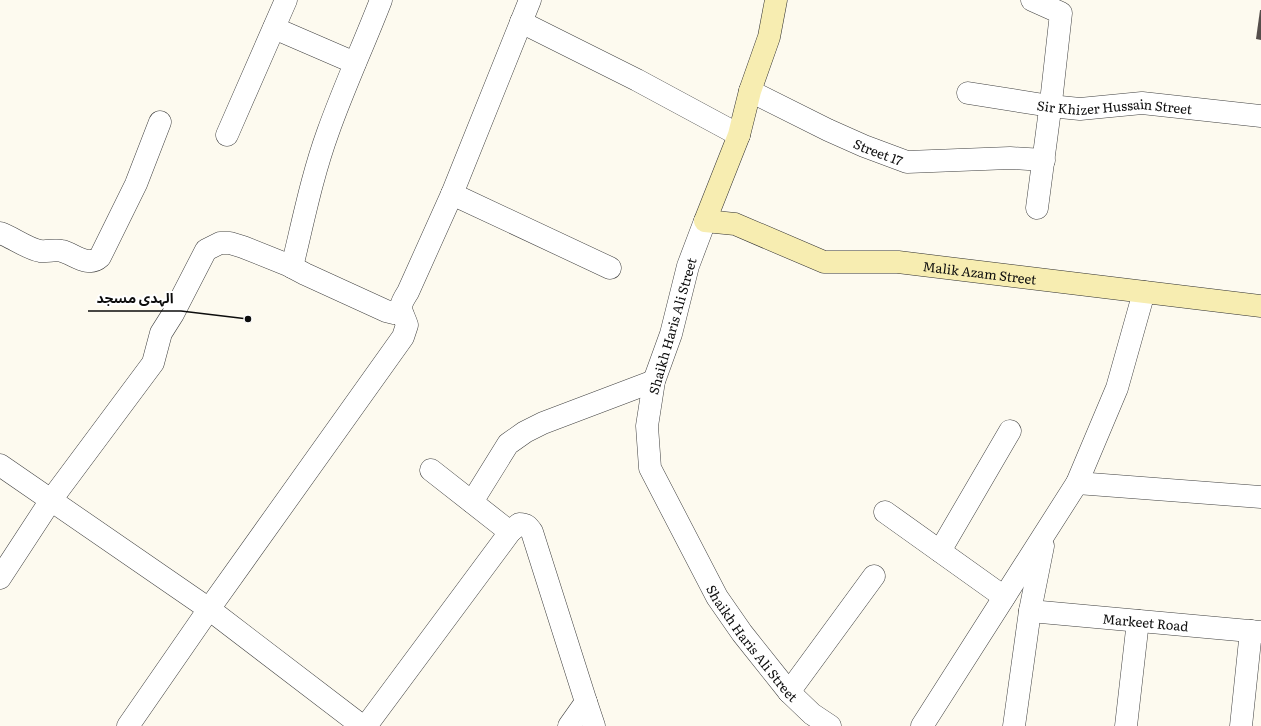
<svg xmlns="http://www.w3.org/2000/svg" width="1261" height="726" viewBox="0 0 1261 726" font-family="Literata,'Noto Sans Arabic',serif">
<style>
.building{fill:#554e4b}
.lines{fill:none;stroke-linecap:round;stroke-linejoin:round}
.street-casing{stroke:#404040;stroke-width:23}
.secondary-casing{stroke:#2f2f2f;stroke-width:23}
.street{stroke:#fff;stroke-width:22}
.secondary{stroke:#f7edb1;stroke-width:22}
.labels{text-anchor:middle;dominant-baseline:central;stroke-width:4;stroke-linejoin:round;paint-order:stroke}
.street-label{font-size:13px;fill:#0d0d0d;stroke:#fff}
.leader{fill:none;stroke:#0d0d0d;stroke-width:1.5}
.callout-dot{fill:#0d0d0d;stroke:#fff;stroke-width:1.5}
.callout-label{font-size:14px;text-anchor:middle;font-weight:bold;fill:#0d0d0d;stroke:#fff;stroke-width:4;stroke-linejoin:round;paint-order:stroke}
</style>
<rect width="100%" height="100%" fill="#fdfaef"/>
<path class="building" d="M 1260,10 L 1261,10 L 1261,40 L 1256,39 Z"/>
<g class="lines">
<g class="street-casing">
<g id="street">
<path d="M 1032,0 L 1061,13 L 1051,102 L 1037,208"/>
<path d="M 521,22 L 637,80 L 739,135"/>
<path d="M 274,28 L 355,63"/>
<path id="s1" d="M 750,91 L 828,130 L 864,146 L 907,162 L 1010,158 L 1044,160"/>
<path id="s2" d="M 968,93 L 1050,106 L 1080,109 L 1142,103 L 1261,116"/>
<path d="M 227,135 L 286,0"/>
<path d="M 452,194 L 610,268"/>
<path id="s3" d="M 705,221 L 688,266 L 671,334 L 654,381 L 647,426 L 650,468 L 717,597 L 742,633 L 789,692 L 812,714 L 830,726"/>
<path d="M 0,233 C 12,237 28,249 40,251 C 47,252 55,249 62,251 C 74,254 88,268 100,257 L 136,184 L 160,122"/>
<path d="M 292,267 C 303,222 312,176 328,132 C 344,87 364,44 381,0"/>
<path d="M 0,465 L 209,609 L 362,726"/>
<path d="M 431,470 L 510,532"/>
<path d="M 1077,483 L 1261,497"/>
<path d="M 472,502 L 508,444 L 525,432 L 543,423 L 654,381"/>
<path d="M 885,512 L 1004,597"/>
<path d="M 940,551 L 1010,431"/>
<path d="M 0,578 L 51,500 L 153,363 L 161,333 L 173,314 L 206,250 L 220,243 L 230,243 L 243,247 L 288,265 L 305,274 L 386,311 L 394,313 L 400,311"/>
<path id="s4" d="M 1030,611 L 1261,632"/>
<path d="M 789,692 L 874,576"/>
<path d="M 586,702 L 594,726"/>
<path d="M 128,726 L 209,609 L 403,337 L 407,325 C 401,308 397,309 408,292 L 452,194 L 530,0"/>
<path d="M 366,726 L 510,532 L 519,524 C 526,524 528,526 532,532 L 586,702 L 569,726"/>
<path d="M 922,726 L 1077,483 L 1117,388 L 1144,292"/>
<path d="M 1014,726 L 1030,611 L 1043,546"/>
<path d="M 1126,726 L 1138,621"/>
<path d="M 1241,726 L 1251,631"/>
</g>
</g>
<g class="secondary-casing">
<g id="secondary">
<path id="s5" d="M 776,0 L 769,37 L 750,91 L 739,135 L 705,221 L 735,224 L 824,262 L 898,262 L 1261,306"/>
</g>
</g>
<use href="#street" class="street"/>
<use href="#secondary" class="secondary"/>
</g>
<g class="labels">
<g class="street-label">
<text stroke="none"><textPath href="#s2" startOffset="148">Sir Khizer Hussain Street</textPath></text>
<text stroke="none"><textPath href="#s1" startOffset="142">Street 17</textPath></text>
<text stroke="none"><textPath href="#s5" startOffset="516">Malik Azam Street</textPath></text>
<text transform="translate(672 326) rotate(-74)">Shaikh Haris Ali Street</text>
<text stroke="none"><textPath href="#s4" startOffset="116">Markeet Road</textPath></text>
<text stroke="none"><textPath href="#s3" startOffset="459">Shaikh Haris Ali Street</textPath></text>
</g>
</g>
<path class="leader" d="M248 319L181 311H88"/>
<circle class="callout-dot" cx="248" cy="319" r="4"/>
<g class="callout-label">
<text x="135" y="303">الہدی مسجد</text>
</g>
</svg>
